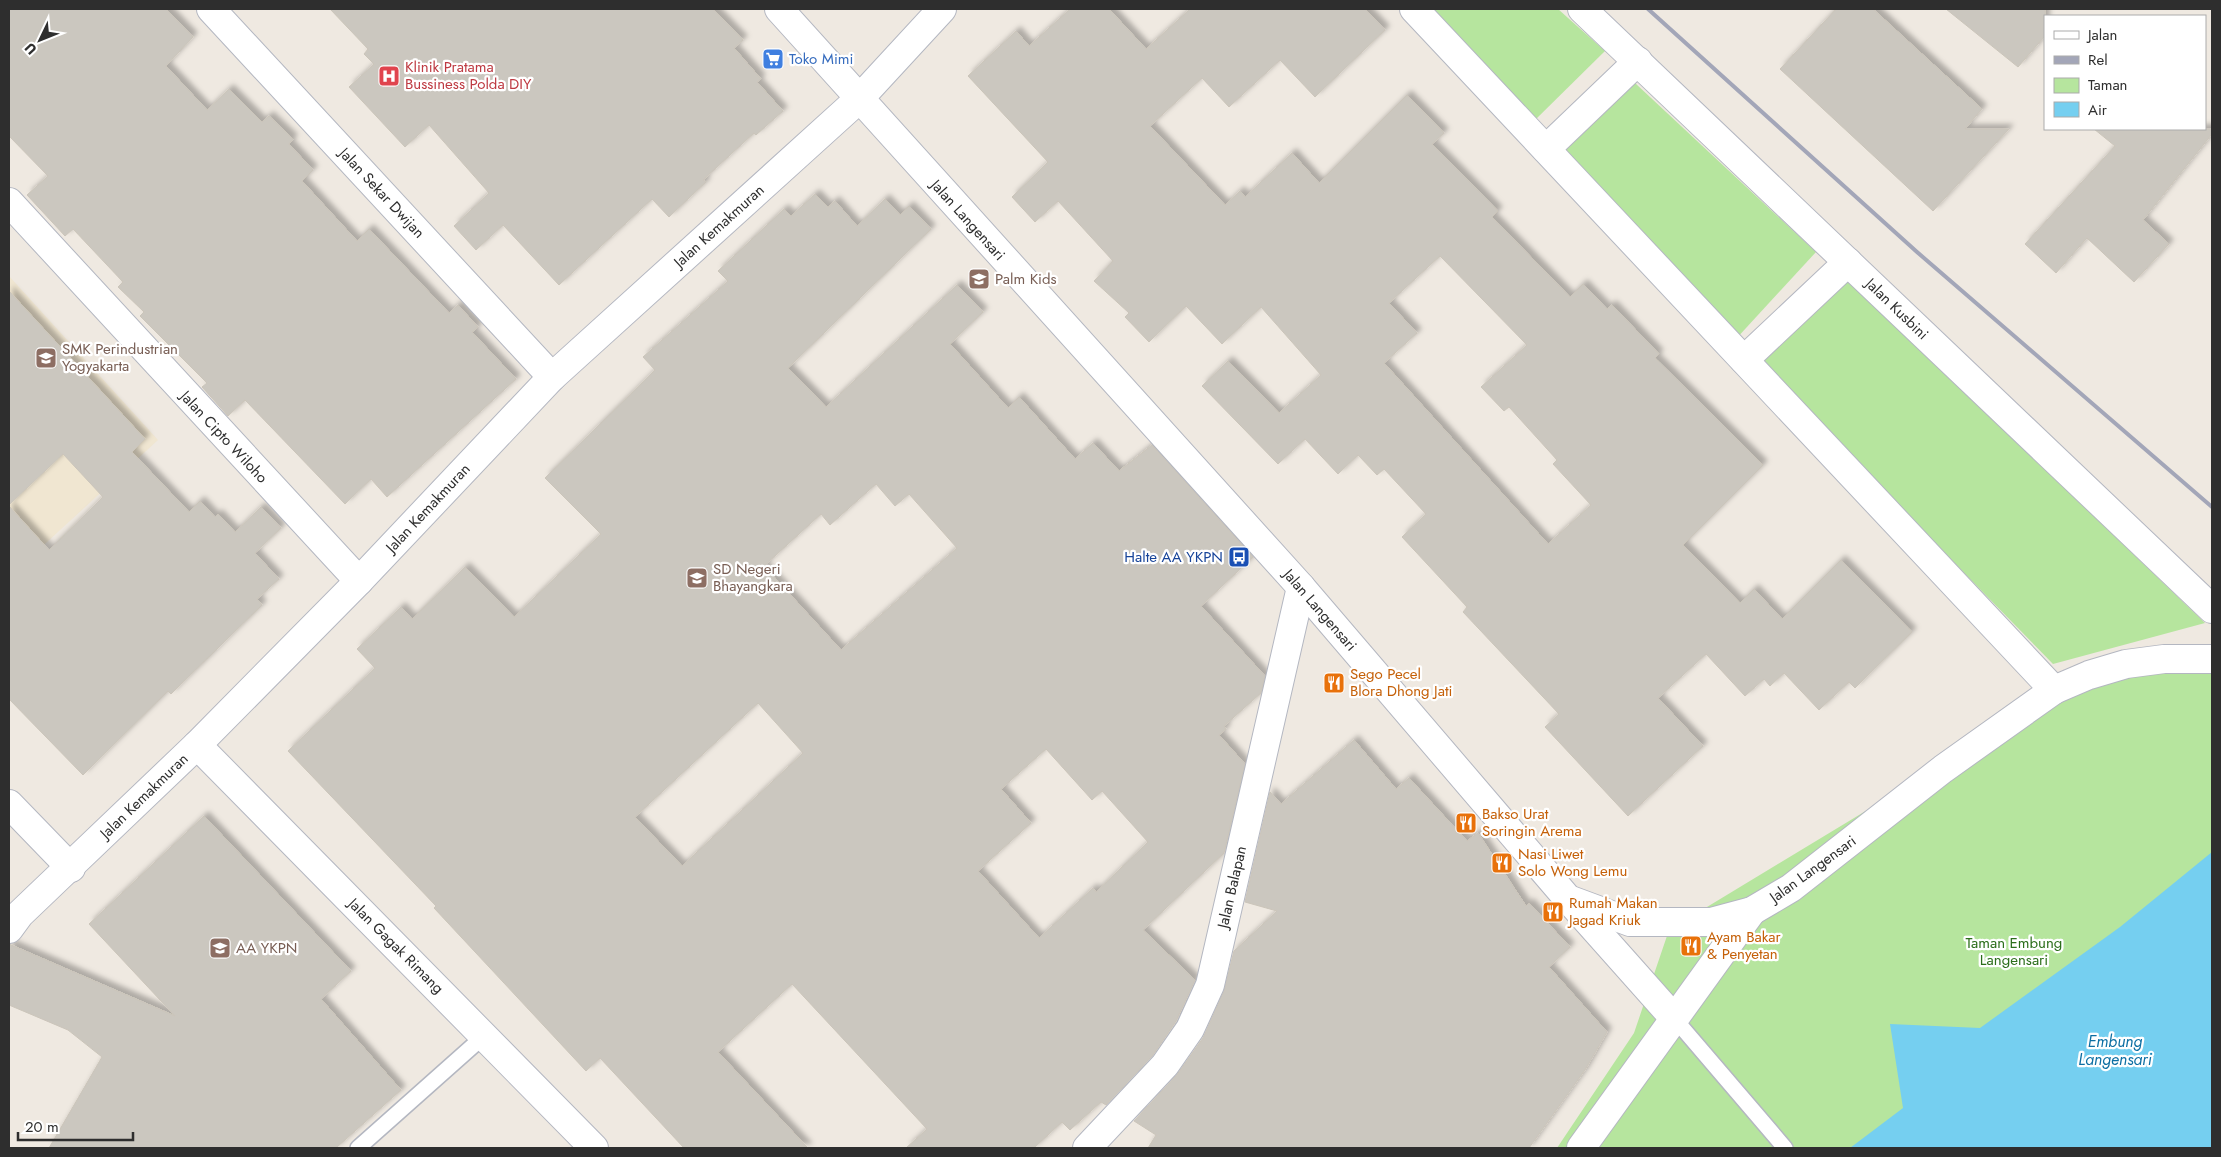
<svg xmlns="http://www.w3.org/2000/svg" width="2221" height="1157" viewBox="0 0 2221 1157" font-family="Jost,sans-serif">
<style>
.education{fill:#f0e6d1}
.green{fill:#b6e59e}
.water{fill:#75cff0}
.building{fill:#cbc7bf;stroke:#cbc5ba;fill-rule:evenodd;filter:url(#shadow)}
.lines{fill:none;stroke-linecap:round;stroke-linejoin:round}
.lane-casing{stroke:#b4b7c1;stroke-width:18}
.street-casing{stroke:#b4b7c1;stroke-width:30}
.secondary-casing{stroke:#b4b7c1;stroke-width:30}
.lane{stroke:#fff;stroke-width:15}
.street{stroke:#fff;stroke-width:28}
.secondary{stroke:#fff;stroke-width:28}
.rail{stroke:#a3a6b8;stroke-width:4}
.labels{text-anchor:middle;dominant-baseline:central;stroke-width:4.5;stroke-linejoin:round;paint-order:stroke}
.shop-label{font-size:15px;fill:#366cbe;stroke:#fff;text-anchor:start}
.health-label{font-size:15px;fill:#be3a42;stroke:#fff;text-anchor:start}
.street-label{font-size:15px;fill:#2e2e2e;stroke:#fff}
.education-label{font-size:15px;fill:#785e54;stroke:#fff;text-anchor:start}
.transit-label{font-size:15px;fill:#164399;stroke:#fff;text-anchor:end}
.food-label{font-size:15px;fill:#c56008;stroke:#fff;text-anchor:start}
.park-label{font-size:15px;fill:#2c6e1b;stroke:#fff}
.water-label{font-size:16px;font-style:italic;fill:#0d6fa3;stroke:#fff}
</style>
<defs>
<filter id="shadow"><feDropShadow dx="4.5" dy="-4.5" stdDeviation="2.5" flood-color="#0004"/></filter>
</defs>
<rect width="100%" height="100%" fill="#efe9e1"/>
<path class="education" d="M 9,276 L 158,440 L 9,577 Z"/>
<g class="green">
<path d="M 1419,9 L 1558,9 L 1605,51 L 1533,122 Z"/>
<path d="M 1620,69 L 1816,252 L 1735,340 L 1545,143 Z"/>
<path d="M 1842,274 L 2205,623 L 2053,664 L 1759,363 Z"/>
<path d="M 2178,661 L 2212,668 L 2212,1148 L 1557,1148 L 1634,1033 L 1669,930 L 2054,697 Z"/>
</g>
<path class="water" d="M 2212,852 L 2212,1148 L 1850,1148 L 1903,1108 L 1890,1024 L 1980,1028 L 2120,927 Z"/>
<g class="building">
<path d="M 9,9 L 166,9 L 193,37 L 166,66 L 207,110 L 229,89 L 262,122 L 269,116 L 293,139 L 289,144 L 313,170 L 302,181 L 357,241 L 369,229 L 449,313 L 458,305 L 478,327 L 472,332 L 516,379 L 387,497 L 371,479 L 345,504 L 245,400 L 228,416 L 202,387 L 207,383 L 140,316 L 144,312 L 118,287 L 123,282 L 73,229 L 65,236 L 27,195 L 48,176 L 9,136 Z"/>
<path d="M 330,9 L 713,9 L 743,40 L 734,48 L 761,79 L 757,82 L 783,111 L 756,135 L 754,133 L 703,180 L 706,182 L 669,217 L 652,199 L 559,285 L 503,225 L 476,250 L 454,226 L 489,193 L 429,125 L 405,147 L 349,87 L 374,64 L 364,54 L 368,49 Z"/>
<path d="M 1070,9 L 1109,9 L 1146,49 L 1190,9 L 1365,9 L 1385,30 L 1315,97 L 1280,60 L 1229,107 L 1202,78 L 1150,126 L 1225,205 L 1240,191 L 1245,197 L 1292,153 L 1319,183 L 1407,95 L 1444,133 L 1432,144 L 1498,211 L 1492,217 L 1570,297 L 1583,284 L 1607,309 L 1612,305 L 1659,354 L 1655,358 L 1763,465 L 1683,545 L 1740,603 L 1754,589 L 1782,619 L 1841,560 L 1912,632 L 1855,688 L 1849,682 L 1819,710 L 1784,673 L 1770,686 L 1764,679 L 1745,696 L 1706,654 L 1658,698 L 1703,746 L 1628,816 L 1545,727 L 1559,714 L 1463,612 L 1467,607 L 1402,537 L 1426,514 L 1384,469 L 1377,475 L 1358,455 L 1338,474 L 1305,439 L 1278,464 L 1202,386 L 1228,361 L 1279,413 L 1321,375 L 1261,307 L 1222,344 L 1186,306 L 1149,342 L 1125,317 L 1129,313 L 1094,281 L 1113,261 L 1058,201 L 1035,222 L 1012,197 L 1048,162 L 968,76 L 1016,31 L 1029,46 ZM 1440,256 L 1527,345 L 1481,387 L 1504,411 L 1509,407 L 1557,460 L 1553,464 L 1591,505 L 1548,544 L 1384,363 L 1417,333 L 1389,303 Z"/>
<path d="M 1836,9 L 1873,9 L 1982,109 L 1965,129 L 2009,129 L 1933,211 L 1780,69 Z"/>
<path d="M 1946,9 L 2045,9 L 2045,36 L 2018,67 Z"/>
<path d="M 2094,129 L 2212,129 L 2212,134 L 2143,220 L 2169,244 L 2134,282 L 2087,238 L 2056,273 L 2025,244 L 2115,146 Z"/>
<path d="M 815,194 L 828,207 L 835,201 L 857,226 L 885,199 L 900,215 L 909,206 L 931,229 L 788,368 L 826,407 L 957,285 L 983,312 L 950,344 L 1008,408 L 1019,397 L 1075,459 L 1093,443 L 1119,471 L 1152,445 L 1253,557 L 1201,606 L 1265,676 L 1261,693 L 1224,726 L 1226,729 L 1219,735 L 1245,764 L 1224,853 L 1143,930 L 1195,980 L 1176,1021 L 1153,1055 L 1106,1105 L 1101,1102 L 1070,1130 L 1062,1122 L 1034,1148 L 906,1148 L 927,1129 L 792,984 L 718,1052 L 808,1148 L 684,1148 L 600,1058 L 586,1071 L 434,908 L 436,906 L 288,751 L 375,668 L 357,649 L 401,607 L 412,619 L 465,567 L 514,617 L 601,534 L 545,478 L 655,370 L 643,357 L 728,281 L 718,271 L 784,209 L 791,216 ZM 876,484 L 895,506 L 909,494 L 957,548 L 841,650 L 764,566 L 821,514 L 830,525 ZM 758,703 L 803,753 L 682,866 L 635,817 ZM 1046,749 L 1092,800 L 1102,791 L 1148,842 L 1096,892 L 1093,888 L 1039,938 L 978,871 L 1031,823 L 1001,789 Z"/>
<path d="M 9,291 L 145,439 L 132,452 L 189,512 L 200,501 L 215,517 L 218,514 L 235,532 L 261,507 L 281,528 L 255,553 L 279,579 L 257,599 L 262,605 L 171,694 L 168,691 L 83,775 L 9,699 L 9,506 L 49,550 L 103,497 L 63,454 L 9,505 Z"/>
<path d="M 1354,740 L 1396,789 L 1409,778 L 1467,841 L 1478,833 L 1526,906 L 1529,903 L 1570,947 L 1549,967 L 1607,1032 L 1585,1070 L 1529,1148 L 1148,1148 L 1156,1135 L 1134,1121 L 1176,1076 L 1203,1038 L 1224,991 L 1234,951 L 1277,911 L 1245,902 L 1270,792 L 1281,804 Z"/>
<path d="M 204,816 L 351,971 L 321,999 L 401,1090 L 336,1148 L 49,1148 L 102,1057 L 68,1030 L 9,1005 L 9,944 L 175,1016 L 89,924 Z"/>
</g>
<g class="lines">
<g class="lane-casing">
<g id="lane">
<path d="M 1673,1017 L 1785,1148"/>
<path d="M 358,1148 L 484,1036"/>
</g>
</g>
<g class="street-casing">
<g id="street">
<path d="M 211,9 L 552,377"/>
<path d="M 1414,9 L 2054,690"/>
<path d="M 1546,149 L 1638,61"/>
<path d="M 9,202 L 359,581"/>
<path d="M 1744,360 L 1848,262"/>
<path d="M 197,745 L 594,1148"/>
<path d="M 9,804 L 71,868"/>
<path d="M 1568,899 L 1673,1017"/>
<path d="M 9,929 L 20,914 L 197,745 L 359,581 L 552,377 L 859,99 L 942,9"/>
<path d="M 1087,1148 L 1165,1065 L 1190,1029 L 1210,985 L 1301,587"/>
<path d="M 1581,1148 L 1752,911"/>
</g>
</g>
<g class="secondary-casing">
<g id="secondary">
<path d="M 779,9 L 1301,587 L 1568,899 L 1630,922 L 1711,922 L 1752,911 L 1791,888 L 1943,769 L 2054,690 L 2089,675 L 2126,664 L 2164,659 L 2212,659"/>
<path d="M 1582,9 L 2212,609"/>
</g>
</g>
<use href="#lane" class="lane"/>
<use href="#street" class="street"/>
<use href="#secondary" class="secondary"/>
<path class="rail" d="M 1648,9 L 1917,252 L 2212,507"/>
</g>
<defs>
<g id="supermarket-square" transform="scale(1.125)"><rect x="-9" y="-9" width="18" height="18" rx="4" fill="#3f7fe0" stroke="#fff"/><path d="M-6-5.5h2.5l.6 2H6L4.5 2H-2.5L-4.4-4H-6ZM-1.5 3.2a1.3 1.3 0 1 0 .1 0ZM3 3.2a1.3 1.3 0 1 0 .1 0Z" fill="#fff"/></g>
<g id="hospital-square" transform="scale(1.125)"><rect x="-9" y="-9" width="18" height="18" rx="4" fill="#e0444e" stroke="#fff"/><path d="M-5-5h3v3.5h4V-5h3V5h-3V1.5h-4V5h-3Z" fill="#fff"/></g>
<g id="school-square" transform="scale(1.125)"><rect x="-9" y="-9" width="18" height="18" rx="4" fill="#8d6e63" stroke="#fff"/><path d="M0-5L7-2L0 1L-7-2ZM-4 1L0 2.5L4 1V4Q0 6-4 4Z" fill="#fff"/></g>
<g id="bus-square" transform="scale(1.125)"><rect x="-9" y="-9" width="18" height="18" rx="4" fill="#1a4fb4" stroke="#fff"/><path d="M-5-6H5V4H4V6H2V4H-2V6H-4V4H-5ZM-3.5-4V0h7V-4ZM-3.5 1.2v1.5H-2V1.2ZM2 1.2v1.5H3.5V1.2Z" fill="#fff"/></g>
<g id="restaurant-square" transform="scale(1.125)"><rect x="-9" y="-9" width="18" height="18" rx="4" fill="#e8710a" stroke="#fff"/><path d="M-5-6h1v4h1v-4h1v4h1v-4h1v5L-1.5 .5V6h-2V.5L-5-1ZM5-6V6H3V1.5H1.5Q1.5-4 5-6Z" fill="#fff"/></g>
<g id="university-square" transform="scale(1.125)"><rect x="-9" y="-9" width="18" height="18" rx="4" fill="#8d6e63" stroke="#fff"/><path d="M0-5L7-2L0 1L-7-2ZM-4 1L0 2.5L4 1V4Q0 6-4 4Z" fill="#fff"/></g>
</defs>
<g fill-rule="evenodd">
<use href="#supermarket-square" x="773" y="59"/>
<use href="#hospital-square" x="389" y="76"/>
<use href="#school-square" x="979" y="279"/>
<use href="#school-square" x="46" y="358"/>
<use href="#bus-square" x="1239" y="557"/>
<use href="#school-square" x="697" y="578"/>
<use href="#restaurant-square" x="1334" y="683"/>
<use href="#restaurant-square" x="1466" y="823"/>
<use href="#restaurant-square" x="1502" y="863"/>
<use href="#restaurant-square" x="1553" y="912"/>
<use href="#restaurant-square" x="1691" y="946"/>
<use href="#university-square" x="220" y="948"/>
</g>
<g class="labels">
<g class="shop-label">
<text x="789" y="59">Toko Mimi</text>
</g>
<g class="health-label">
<text x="405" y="67">Klinik Pratama<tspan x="405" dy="17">Bussiness Polda DIY</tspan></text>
</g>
<g class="street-label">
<text transform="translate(382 193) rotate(47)">Jalan Sekar Dwijan</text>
<text transform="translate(968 220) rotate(48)">Jalan Langensari</text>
<text transform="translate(719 226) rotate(-42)">Jalan Kemakmuran</text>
<text transform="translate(1897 309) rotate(44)">Jalan Kusbini</text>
<text transform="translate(224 437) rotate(47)">Jalan Cipto Wiloho</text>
<text transform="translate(428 508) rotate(-47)">Jalan Kemakmuran</text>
<text transform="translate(1320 610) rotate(49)">Jalan Langensari</text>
<text transform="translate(144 796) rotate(-44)">Jalan Kemakmuran</text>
<text transform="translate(1813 869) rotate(-36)">Jalan Langensari</text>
<text transform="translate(1232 887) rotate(-77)">Jalan Balapan</text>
<text transform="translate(396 946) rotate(45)">Jalan Gagak Rimang</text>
</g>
<g class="education-label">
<text x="995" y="279">Palm Kids</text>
<text x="62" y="349">SMK Perindustrian<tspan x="62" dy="17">Yogyakarta</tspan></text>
<text x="713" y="569">SD Negeri<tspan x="713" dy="17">Bhayangkara</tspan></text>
<text x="236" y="948">AA YKPN</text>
</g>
<g class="transit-label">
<text x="1223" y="557">Halte AA YKPN</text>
</g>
<g class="food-label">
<text x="1350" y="674">Sego Pecel<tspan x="1350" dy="17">Blora Dhong Jati</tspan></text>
<text x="1482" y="814">Bakso Urat<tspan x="1482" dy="17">Soringin Arema</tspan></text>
<text x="1518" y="854">Nasi Liwet<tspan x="1518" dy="17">Solo Wong Lemu</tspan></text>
<text x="1569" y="903">Rumah Makan<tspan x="1569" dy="17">Jagad Kriuk</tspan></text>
<text x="1707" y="937">Ayam Bakar<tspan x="1707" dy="17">&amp; Penyetan</tspan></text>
</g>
<g class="park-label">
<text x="2014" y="943">Taman Embung<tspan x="2014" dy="17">Langensari</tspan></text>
</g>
<g class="water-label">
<text x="2115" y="1041">Embung<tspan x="2115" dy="18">Langensari</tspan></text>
</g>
</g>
<rect width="2221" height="1157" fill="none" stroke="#2e2e2e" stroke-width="20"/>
<rect x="2044" y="15" width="162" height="115" fill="#ffffff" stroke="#ababab"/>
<rect x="2054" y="31" width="25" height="8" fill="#ffffff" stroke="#ababab"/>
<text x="2088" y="40" font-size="15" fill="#2e2e2e">Jalan</text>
<rect x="2054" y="56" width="25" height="8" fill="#a3a6b8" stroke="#ababab"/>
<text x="2088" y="65" font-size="15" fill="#2e2e2e">Rel</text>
<rect x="2054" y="78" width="25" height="15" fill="#b6e59e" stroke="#ababab"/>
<text x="2088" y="90" font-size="15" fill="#2e2e2e">Taman</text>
<rect x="2054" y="102" width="25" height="15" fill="#75cff0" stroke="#ababab"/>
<text x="2088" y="115" font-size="15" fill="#2e2e2e">Air</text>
<g transform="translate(40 40) rotate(227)" stroke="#ffffff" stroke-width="4" paint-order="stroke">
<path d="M0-4L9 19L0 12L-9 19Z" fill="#2e2e2e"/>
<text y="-8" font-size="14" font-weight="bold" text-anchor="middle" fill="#2e2e2e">U</text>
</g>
<path d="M18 1132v8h115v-8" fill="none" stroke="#2e2e2e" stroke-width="2.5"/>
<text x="25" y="1132" font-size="15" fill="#2e2e2e" stroke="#ffffff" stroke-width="4" paint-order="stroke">20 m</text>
</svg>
